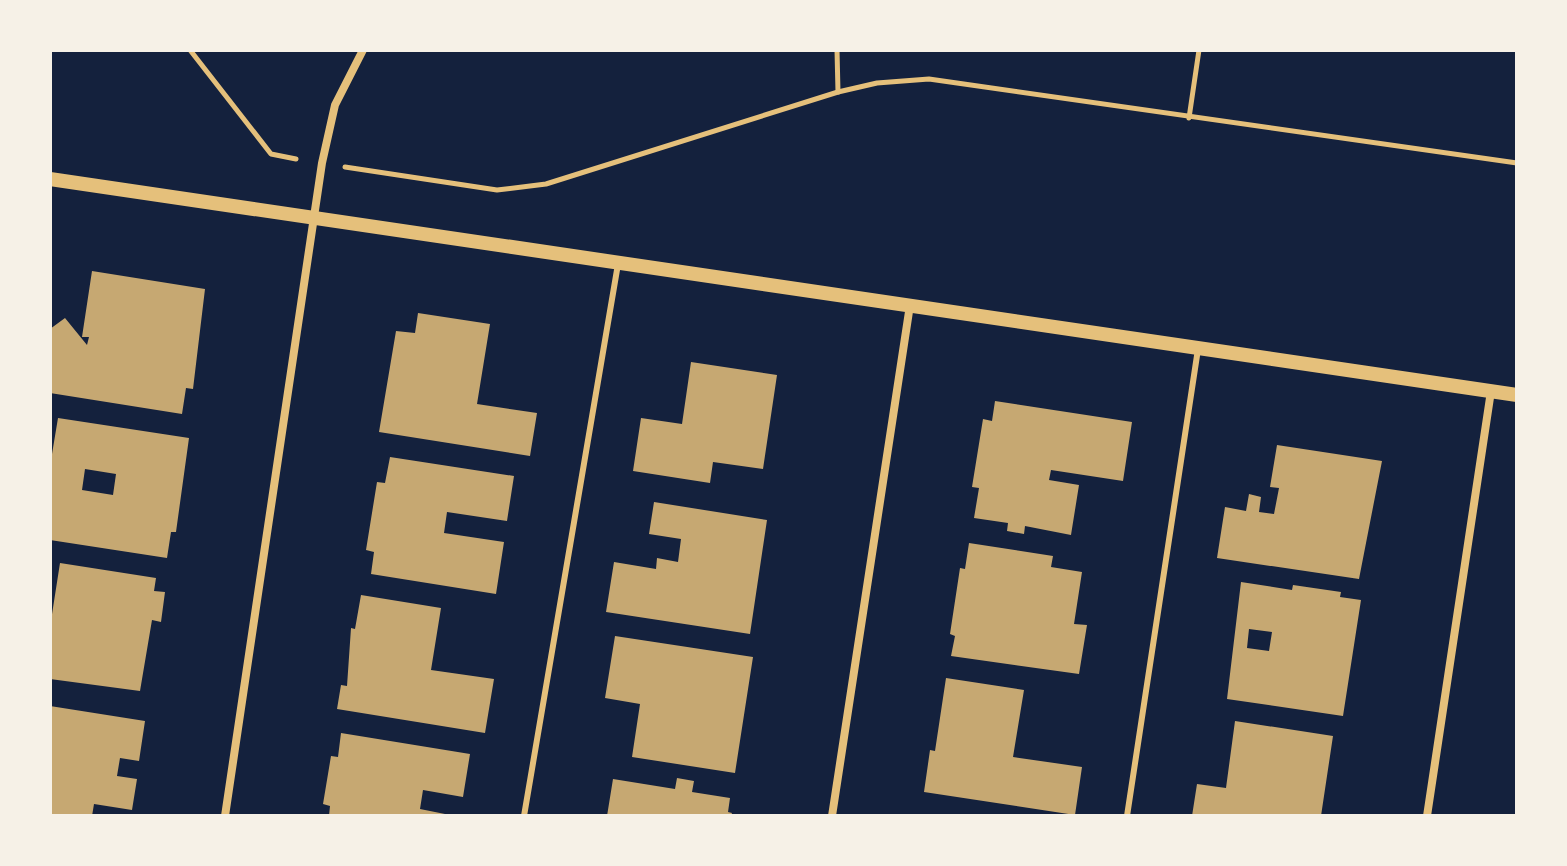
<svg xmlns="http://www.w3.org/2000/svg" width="1567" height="866" viewBox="0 0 1567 866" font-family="'Noto Sans',sans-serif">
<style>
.building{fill:#c6a872;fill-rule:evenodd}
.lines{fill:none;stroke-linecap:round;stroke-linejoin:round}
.path{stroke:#e5c07b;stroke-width:5}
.service{stroke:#e5c07b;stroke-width:6}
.minor{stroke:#e5c07b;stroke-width:8}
.tertiary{stroke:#e5c07b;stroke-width:14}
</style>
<rect width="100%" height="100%" fill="#14213d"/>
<g class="building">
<path d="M 92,271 L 205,289 L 193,389 L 186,388 L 182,414 L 50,393 L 50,329 L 65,318 L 87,345 L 89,337 L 82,337 Z"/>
<path d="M 418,313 L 490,324 L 477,404 L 537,413 L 530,456 L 379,432 L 396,331 L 415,333 Z"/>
<path d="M 691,362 L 777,375 L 763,469 L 713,462 L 710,483 L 633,471 L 641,418 L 682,424 Z"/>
<path d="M 995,401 L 1132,422 L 1123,481 L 1051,470 L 1049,480 L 1079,485 L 1071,535 L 1025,526 L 1024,534 L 1007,531 L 1008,523 L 974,518 L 979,488 L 972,487 L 983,419 L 992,421 Z"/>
<path d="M 58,418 L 189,438 L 176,532 L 171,532 L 167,558 L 50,540 L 50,466 ZM 85,469 L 116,474 L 113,495 L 82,490 Z"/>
<path d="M 1277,445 L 1382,461 L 1359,579 L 1217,558 L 1225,507 L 1246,511 L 1249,494 L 1261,497 L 1259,512 L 1274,514 L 1279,488 L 1270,487 Z"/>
<path d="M 390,457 L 514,476 L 507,521 L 447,512 L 444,533 L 504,542 L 496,594 L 371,574 L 374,552 L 366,550 L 377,482 L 385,483 Z"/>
<path d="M 654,502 L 767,520 L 750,634 L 606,612 L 614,562 L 656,569 L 657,558 L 678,562 L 681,539 L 649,534 Z"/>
<path d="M 969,543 L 1053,556 L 1051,567 L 1082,572 L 1074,624 L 1087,625 L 1079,674 L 951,656 L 955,636 L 950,634 L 960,568 L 965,569 Z"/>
<path d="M 60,563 L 156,578 L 154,591 L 165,592 L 161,622 L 152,620 L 140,691 L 50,679 L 50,627 Z"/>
<path d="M 1241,582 L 1292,590 L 1293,585 L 1341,592 L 1340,597 L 1361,600 L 1343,716 L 1227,699 ZM 1249,629 L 1272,632 L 1269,651 L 1247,648 Z"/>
<path d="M 361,595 L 441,608 L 431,670 L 494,679 L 485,733 L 337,709 L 341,685 L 347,686 L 351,628 L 355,629 Z"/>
<path d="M 615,636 L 753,657 L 735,773 L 632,757 L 640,704 L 605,698 Z"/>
<path d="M 946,678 L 1024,690 L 1013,757 L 1082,767 L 1075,815 L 924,792 L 930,750 L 935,751 Z"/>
<path d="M 50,706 L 145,721 L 139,761 L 120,758 L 117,776 L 137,779 L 132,810 L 94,804 L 92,816 L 50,816 Z"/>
<path d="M 1235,721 L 1333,736 L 1321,816 L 1192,816 L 1197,784 L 1226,788 Z"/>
<path d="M 341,733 L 470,754 L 463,797 L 423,790 L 420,809 L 455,816 L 329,816 L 330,806 L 323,804 L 331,756 L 338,757 Z"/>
<path d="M 677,778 L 694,781 L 692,792 L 730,798 L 728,812 L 732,813 L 731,816 L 607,816 L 613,779 L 675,789 Z"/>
</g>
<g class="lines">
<g class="path">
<path d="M 190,50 L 271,154 L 296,159"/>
<path d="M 837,50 L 838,92"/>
<path d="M 1189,118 L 1199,50"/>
<path d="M 345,167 L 497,190 L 546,184 L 838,92 L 877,83 L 929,79 L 1517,163"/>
</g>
<g class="service">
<path d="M 524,816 L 618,264"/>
<path d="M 1127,816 L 1198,349"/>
</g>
<g class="minor">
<path d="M 225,816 L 322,163 L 335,105 L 363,50"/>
<path d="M 832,816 L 910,305"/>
<path d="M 1427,816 L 1491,391"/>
</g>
<path class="tertiary" d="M 50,179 L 1517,395"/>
</g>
<rect width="1567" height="866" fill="none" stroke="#f6f1e7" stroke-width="104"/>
</svg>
